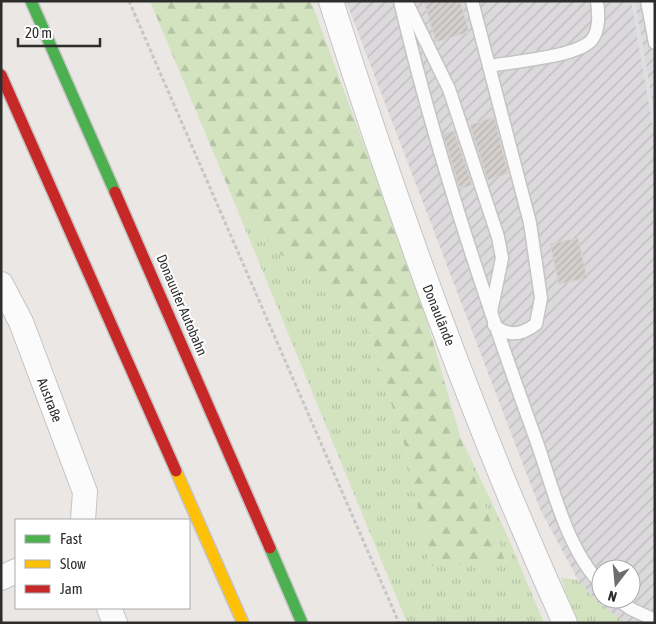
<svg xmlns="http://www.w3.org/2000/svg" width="656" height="624" viewBox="0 0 656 624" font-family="'Asap Condensed',sans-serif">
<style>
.industrial{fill:url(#industrial-furrows);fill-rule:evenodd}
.grass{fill:url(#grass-tufts)}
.forest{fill:url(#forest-firs)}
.building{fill:url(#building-hatch);stroke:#d5d3d0}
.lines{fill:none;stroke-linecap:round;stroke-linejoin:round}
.lane-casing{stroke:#c5c4c4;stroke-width:15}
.street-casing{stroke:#c5c4c4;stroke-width:26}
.fast-casing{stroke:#c6c4c3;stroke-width:14}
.slow-casing{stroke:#c6c4c3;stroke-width:14}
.jam-casing{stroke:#c6c4c3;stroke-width:14}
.path{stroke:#c7c7c7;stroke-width:3;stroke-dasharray:4 2.5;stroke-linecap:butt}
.lane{stroke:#fcfbfb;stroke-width:12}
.street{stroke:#fcfbfb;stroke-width:24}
.fast{stroke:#4caf50;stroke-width:11}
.slow{stroke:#ffc107;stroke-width:11}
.jam{stroke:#c62828;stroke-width:11}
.rail{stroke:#dfdfe1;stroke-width:4}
.labels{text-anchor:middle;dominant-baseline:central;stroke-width:4;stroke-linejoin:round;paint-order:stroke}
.street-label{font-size:14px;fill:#2d2d2d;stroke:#fff}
</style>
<defs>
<pattern id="industrial-furrows" width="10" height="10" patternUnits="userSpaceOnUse" patternTransform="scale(1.25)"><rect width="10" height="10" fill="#dbd9db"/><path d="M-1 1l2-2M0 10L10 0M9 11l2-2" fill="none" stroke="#bcbbbc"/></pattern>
<pattern id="grass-tufts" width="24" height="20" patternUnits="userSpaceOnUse" patternTransform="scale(1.25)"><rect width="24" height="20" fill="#d3e3c0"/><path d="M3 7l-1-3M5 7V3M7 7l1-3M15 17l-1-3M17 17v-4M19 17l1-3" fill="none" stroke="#b5c3a5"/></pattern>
<pattern id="forest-firs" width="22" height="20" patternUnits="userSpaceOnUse" patternTransform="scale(1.25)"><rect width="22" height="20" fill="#d3e3c0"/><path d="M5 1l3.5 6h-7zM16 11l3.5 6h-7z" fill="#b5c3a5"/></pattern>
<pattern id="building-hatch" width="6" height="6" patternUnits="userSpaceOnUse" patternTransform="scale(1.25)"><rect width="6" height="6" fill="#d2cfcd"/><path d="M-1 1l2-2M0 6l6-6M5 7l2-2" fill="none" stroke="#b5b2b0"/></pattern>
</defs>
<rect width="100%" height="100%" fill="#eae7e4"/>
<path class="industrial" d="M 346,1 L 655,1 L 655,623 L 625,623 L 597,602 L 578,580 L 540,509 ZM 601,569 L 631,569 L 631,599 L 601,599 Z"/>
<g class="grass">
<path d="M 235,204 L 280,254 L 362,309 L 409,460 L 429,565 L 506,564 L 460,436 L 508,537 L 544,623 L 407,623 Z"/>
<path d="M 561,578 L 578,580 L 597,602 L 625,623 L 576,623 Z"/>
</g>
<path class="forest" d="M 150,1 L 311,1 L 421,300 L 460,436 L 506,564 L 429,566 L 409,460 L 362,309 L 280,254 L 235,204 Z"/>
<g class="building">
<path d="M 424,1 L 460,1 L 469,32 L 436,42 Z"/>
<path d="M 494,117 L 508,173 L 488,180 L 470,125 Z"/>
<path d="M 454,131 L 472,185 L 460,189 L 443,134 Z"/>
<path d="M 578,238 L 587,278 L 559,284 L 550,244 Z"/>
</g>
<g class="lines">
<g class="lane-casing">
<g id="lane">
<path d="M 400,1 C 435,150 483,294 535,437 C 552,484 566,548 601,584"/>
<path d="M 406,1 L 449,89 L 498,237 L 502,258 L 491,312"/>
<path d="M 472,1 L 530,223 L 541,298 L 536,324 C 522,335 508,337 494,325"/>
<path d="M 647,1 L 655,43"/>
<path d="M 489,66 C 513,62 568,57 587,44 C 600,36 599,15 597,1"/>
<path d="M 617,599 L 631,609 L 655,620"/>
</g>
</g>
<g class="street-casing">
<g id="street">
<path d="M 331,1 C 398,212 473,421 565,623"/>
<path d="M 1,284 L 21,322 L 85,492 L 83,520"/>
<path d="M 1,578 L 16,571"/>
<path d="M 109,608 L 115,623"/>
</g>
</g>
<g class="fast-casing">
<g id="fast">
<path d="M 31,1 L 115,192"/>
<path d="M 270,548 L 302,623"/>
</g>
</g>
<g class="slow-casing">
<path id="slow" d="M 176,471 L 243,623"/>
</g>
<g class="jam-casing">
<g id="jam">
<path d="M 1,75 L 176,471"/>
<path d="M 115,192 L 270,548"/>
</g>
</g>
<path class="path" d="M 129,1 L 399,623"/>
<use href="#lane" class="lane"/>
<use href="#street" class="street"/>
<use href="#fast" class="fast"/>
<use href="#slow" class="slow"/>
<use href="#jam" class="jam"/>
<path class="rail" d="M 633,1 L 655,128"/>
</g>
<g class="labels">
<g class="street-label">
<text transform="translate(182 305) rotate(67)">Donauufer Autobahn</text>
<text transform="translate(439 315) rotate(68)">Donaulände</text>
<text transform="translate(50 400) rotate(69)">Austraße</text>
</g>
</g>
<rect width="656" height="624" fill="none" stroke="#2d2d2d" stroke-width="5"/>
<rect x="15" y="519" width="175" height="90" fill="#ffffff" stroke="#ababab"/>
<rect x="25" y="535" width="25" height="8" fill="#4caf50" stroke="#ababab"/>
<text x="60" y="544" font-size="15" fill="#2d2d2d">Fast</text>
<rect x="25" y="560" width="25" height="8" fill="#ffc107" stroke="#ababab"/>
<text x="60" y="569" font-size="15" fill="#2d2d2d">Slow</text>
<rect x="25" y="585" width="25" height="8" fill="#c62828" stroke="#ababab"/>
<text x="60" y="594" font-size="15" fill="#2d2d2d">Jam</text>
<g transform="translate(616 584) rotate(196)"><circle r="24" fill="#ffffff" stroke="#ababab"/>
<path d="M0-4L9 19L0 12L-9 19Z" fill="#6f6e6d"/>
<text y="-8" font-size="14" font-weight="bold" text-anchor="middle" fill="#2d2d2d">N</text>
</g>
<path d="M18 38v8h82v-8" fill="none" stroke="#2d2d2d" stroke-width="2.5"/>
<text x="25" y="38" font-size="15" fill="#2d2d2d" stroke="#ffffff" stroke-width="4" paint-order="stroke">20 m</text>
</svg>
